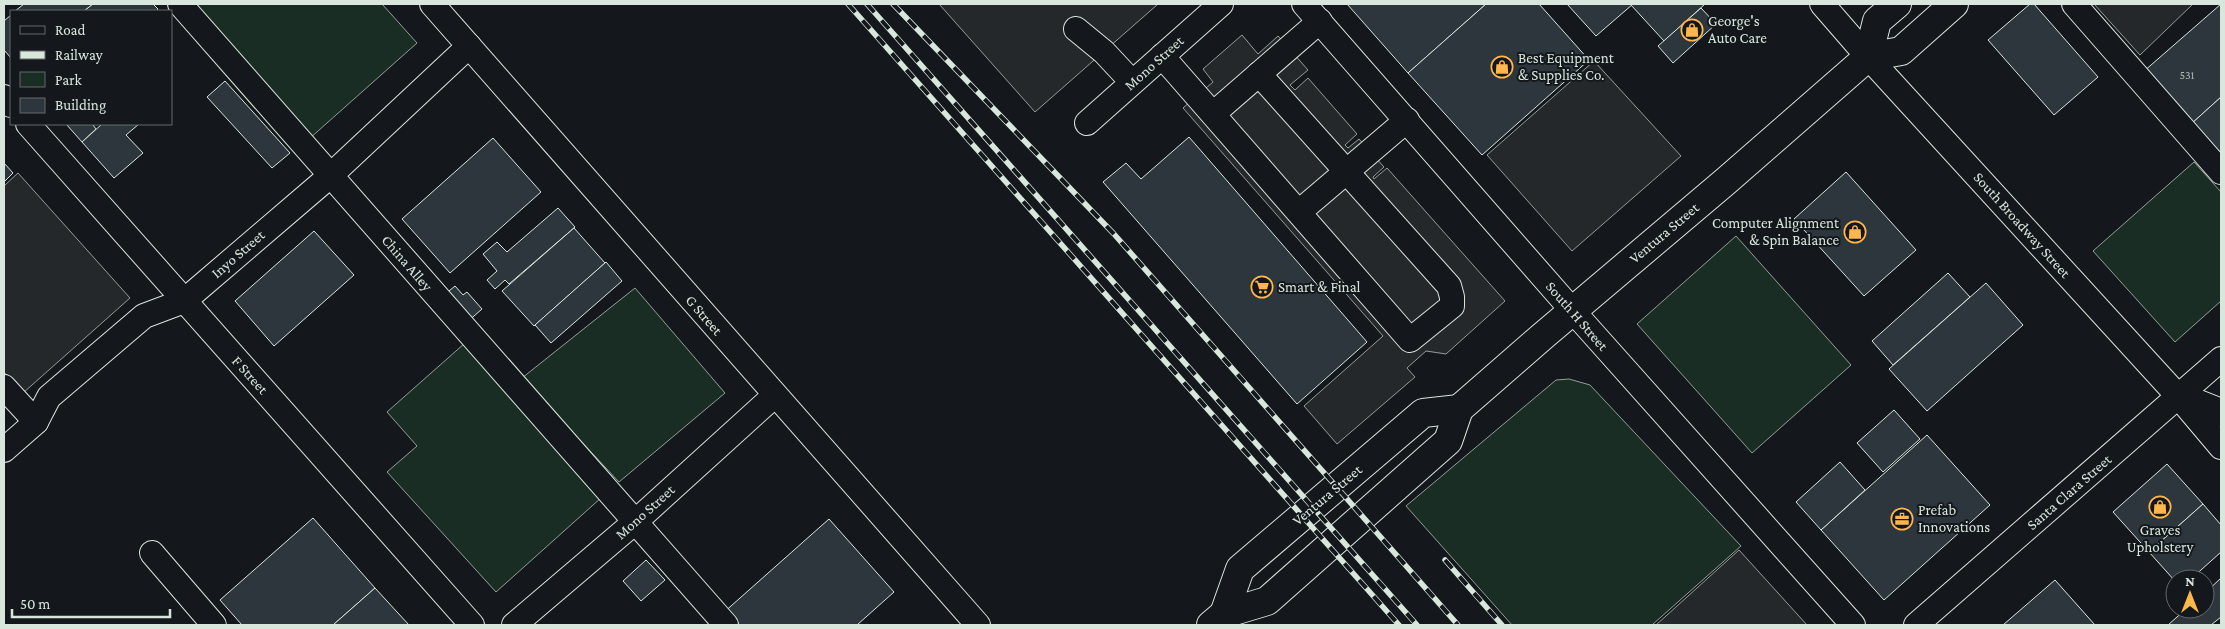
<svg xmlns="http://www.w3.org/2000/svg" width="2225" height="629" viewBox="0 0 2225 629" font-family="'Crimson Pro',serif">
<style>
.green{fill:#1a2d24;stroke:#939e99}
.parking{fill:#24282b;stroke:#939e99}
.building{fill:#2c363c;stroke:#d8e6dc}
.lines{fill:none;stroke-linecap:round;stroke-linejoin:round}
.minor-casing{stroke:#d8e6dc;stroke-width:26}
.major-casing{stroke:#d8e6dc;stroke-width:30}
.highway-casing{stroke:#d8e6dc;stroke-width:30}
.minor{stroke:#14181c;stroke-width:24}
.major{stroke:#14181c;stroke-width:28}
.highway{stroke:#14181c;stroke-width:28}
.rail-casing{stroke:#d8e6dc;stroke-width:5.5}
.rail{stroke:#14181c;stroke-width:4;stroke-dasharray:11;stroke-linecap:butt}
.labels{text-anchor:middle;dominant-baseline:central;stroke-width:4;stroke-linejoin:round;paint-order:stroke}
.number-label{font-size:12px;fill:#adbab4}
.poi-label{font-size:15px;fill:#d8e6dc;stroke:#14181c;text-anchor:start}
.street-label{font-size:15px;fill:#d8e6dc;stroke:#14181c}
</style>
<rect width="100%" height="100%" fill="#14181c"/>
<g class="green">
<path d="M 186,4 L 382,4 L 417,43 L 309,139 Z"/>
<path d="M 2194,162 L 2221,192 L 2221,301 L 2175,342 L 2093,251 Z"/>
<path d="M 1736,236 L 1851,365 L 1752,453 L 1637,324 Z"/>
<path d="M 635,288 L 725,393 L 619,482 L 522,378 Z"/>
<path d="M 465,343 L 602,497 L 496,592 L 387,472 L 417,446 L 387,412 Z"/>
<path d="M 1569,379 L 1590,385 L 1741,546 L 1652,625 L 1512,625 L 1406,506 L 1556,380 Z"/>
</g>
<g class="parking">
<path d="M 939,4 L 1158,4 L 1035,112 Z"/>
<path d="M 2094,4 L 2193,4 L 2140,55 Z"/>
<path d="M 1242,35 L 1258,54 L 1278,36 L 1308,70 L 1290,85 L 1295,90 L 1308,78 L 1357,134 L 1345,145 L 1348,148 L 1359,139 L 1384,167 L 1373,177 L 1374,179 L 1387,168 L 1505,301 L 1446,354 L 1426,351 L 1407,368 L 1415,377 L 1337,444 L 1304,406 L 1383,336 L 1183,108 L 1213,82 L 1203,69 Z"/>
<path d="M 1594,61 L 1681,156 L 1572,251 L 1487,155 Z"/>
<path d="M 18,173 L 130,298 L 23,393 L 4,372 L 4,186 Z"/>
<path d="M 1739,550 L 1807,625 L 1656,625 Z"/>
</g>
<g class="building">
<path d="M 24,4 L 93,4 L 84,11 L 15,11 Z"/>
<path d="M 93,4 L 153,4 L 158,9 L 156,11 L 84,11 Z"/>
<path d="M 1347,4 L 1486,4 L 1408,73 Z"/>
<path d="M 1486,4 L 1539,4 L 1589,60 L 1482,155 L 1408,73 Z"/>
<path d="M 1567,4 L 1633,4 L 1596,36 Z"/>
<path d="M 1633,4 L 1705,4 L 1664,41 L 1631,5 Z"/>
<path d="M 2030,4 L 2034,4 L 2098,77 L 2054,115 L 1988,40 Z"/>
<path d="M 2221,4 L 2221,97 L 2190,125 L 2143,72 Z"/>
<path d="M 1701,8 L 1716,24 L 1673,63 L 1658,46 Z"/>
<path d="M 11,15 L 11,58 L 4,50 L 4,21 Z"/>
<path d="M 225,81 L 290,153 L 272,168 L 207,97 Z"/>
<path d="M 2221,97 L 2221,161 L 2190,125 Z"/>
<path d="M 66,124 L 95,124 L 93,125 L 96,129 L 82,142 Z"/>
<path d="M 102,124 L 139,124 L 126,135 L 143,153 L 114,178 L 82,142 Z"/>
<path d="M 1189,137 L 1367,342 L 1297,404 L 1103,182 L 1126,163 L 1141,179 Z"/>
<path d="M 493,138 L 541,192 L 450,273 L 402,219 Z"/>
<path d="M 4,163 L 13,173 L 4,182 Z"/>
<path d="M 1846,172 L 1916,250 L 1864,296 L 1794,219 Z"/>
<path d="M 558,208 L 575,227 L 509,284 L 505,280 L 495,289 L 487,280 L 497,271 L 483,254 L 497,242 L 507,252 Z"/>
<path d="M 574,228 L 605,263 L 534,326 L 502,291 Z"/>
<path d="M 314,231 L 354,275 L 274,346 L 235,301 Z"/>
<path d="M 606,262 L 622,281 L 551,343 L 535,325 Z"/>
<path d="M 1948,273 L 1970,297 L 1893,365 L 1872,341 Z"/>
<path d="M 1986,283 L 2023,325 L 1927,411 L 1889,369 Z"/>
<path d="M 455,286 L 463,295 L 467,292 L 482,309 L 466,323 L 443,296 Z"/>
<path d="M 1894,410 L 1920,439 L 1883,472 L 1857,443 Z"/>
<path d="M 1927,435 L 1990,505 L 1884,600 L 1821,530 Z"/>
<path d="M 1840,462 L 1865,490 L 1821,530 L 1796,502 Z"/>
<path d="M 2167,464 L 2203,504 L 2149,552 L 2113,512 Z"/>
<path d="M 2203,504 L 2221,525 L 2221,552 L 2191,579 L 2175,579 L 2175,581 L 2149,552 Z"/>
<path d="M 313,518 L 375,588 L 333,625 L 242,625 L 220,600 Z"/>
<path d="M 829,519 L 894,592 L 857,625 L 733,625 L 722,614 Z"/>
<path d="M 646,560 L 665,580 L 641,601 L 623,581 Z"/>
<path d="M 2221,578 L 2221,617 L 2211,625 L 2168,625 L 2186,609 L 2205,609 L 2205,593 Z"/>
<path d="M 2055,580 L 2095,625 L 2003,625 Z"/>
<path d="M 375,588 L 409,625 L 333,625 Z"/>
</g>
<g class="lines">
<g class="minor-casing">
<g id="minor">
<path d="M 180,4 L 726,625"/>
<path d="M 432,4 L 978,625"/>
<path d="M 1304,4 L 1572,310 L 1853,625"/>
<path d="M 1822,4 L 1868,57 L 2178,396 L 2221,447"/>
<path d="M 2074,4 L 2221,172"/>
<path d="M 1076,29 L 1104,52 L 1132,82"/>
<path d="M 1162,56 L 1410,340 L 1452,306 L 1452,297 L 1449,286 L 1259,74"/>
<path d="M 4,97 L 11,105"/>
<path d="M 1213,114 L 1320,21"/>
<path d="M 1087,123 L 1221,4"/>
<path d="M 28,124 L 472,625"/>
<path d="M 1299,212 L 1407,120"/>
<path d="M 4,387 L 36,422"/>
<path d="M 4,450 L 36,422 L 49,397 L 144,316 L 184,301 L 330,176 L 469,46"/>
<path d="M 152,553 L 214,625"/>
<path d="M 514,625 L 635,522 L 775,395"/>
<path d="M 1916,625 L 2221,359"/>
</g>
</g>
<g class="major-casing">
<g id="major">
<path d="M 1868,57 L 1877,21 L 1897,4"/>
<path d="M 1224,614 L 1240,569 L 1423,413 L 1459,409"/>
<path d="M 1211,625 L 1224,614 L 1267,601 L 1448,441 L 1459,409 L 1544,335 L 1726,181 L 1868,57 L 1901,51 L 1954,4"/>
</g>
</g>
<g class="highway-casing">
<path id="highway" d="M 2178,396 L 2221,413"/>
</g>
<use href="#minor" class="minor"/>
<use href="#major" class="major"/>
<use href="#highway" class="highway"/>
<g class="rail-casing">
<g id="rail">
<path d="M 848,4 L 1399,625"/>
<path d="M 867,4 L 1417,625"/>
<path d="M 893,4 L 1114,234 L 1458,625"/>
<path d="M 1445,560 L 1502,625"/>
</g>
</g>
<use href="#rail" class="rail"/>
</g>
<defs>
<g id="shop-ring" transform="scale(1.125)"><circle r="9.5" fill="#14181c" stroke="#ffb74d" stroke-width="1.5"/><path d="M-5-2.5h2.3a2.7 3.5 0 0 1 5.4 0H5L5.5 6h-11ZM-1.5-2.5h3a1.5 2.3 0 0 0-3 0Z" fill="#ffb74d"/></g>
<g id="supermarket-ring" transform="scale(1.125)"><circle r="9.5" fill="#14181c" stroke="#ffb74d" stroke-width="1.5"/><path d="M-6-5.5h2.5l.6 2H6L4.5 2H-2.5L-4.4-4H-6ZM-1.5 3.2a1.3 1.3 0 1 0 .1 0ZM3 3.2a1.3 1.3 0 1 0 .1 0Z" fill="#ffb74d"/></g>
<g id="office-ring" transform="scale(1.125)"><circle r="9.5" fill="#14181c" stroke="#ffb74d" stroke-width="1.5"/><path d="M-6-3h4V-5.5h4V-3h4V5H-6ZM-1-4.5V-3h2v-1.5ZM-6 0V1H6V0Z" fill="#ffb74d"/></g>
</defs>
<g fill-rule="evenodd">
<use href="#shop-ring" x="1692" y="30"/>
<use href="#shop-ring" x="1502" y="67"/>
<use href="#shop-ring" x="1855" y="232"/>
<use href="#supermarket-ring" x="1262" y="287"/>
<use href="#shop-ring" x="2160" y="507"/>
<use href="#office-ring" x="1902" y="519"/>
</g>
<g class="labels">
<g class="number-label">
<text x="2187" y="75">531</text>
</g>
<g class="poi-label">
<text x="1708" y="21">George's<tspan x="1708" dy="17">Auto Care</tspan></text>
<text x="1518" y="58">Best Equipment<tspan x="1518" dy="17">&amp; Supplies Co.</tspan></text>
<text x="1839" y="223" text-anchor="end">Computer Alignment<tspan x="1839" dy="17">&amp; Spin Balance</tspan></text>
<text x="1278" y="287">Smart &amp; Final</text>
<text x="1918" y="510">Prefab<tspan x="1918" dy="17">Innovations</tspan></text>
<text x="2160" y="530" text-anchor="middle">Graves<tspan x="2160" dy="17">Upholstery</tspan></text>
</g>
<g class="street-label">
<text transform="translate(1154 63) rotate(-42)">Mono Street</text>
<text transform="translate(2022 225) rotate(48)">South Broadway Street</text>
<text transform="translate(1664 233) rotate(-40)">Ventura Street</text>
<text transform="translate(238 254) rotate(-41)">Inyo Street</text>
<text transform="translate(407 263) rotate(49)">China Alley</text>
<text transform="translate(704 315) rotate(49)">G Street</text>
<text transform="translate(1577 316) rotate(49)">South H Street</text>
<text transform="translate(250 375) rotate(48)">F Street</text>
<text transform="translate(2069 492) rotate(-41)">Santa Clara Street</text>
<text transform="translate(1327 495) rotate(-40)">Ventura Street</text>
<text transform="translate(645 512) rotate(-42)">Mono Street</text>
</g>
</g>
<rect width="2225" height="629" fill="none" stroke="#d8e6dc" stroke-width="10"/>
<rect x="10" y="10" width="162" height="115" fill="#14181c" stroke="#626a69"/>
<rect x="20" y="26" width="25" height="8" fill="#14181c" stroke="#626a69"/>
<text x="55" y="35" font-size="15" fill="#d8e6dc">Road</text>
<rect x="20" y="51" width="25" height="8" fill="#d8e6dc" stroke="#626a69"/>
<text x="55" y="60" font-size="15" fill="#d8e6dc">Railway</text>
<rect x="20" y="72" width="25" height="15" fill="#1a2d24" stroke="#626a69"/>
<text x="55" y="85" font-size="15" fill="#d8e6dc">Park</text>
<rect x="20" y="98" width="25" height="15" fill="#2c363c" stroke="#626a69"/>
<text x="55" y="110" font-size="15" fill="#d8e6dc">Building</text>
<g transform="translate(2190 594)"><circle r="24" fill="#14181c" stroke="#626a69"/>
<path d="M0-4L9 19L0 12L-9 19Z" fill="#ffb74d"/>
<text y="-8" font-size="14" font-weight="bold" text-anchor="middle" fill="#d8e6dc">N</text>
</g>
<path d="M12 609v8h158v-8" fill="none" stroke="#d8e6dc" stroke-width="2.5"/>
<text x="20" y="609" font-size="15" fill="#d8e6dc" stroke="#14181c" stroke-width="4" paint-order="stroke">50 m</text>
</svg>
